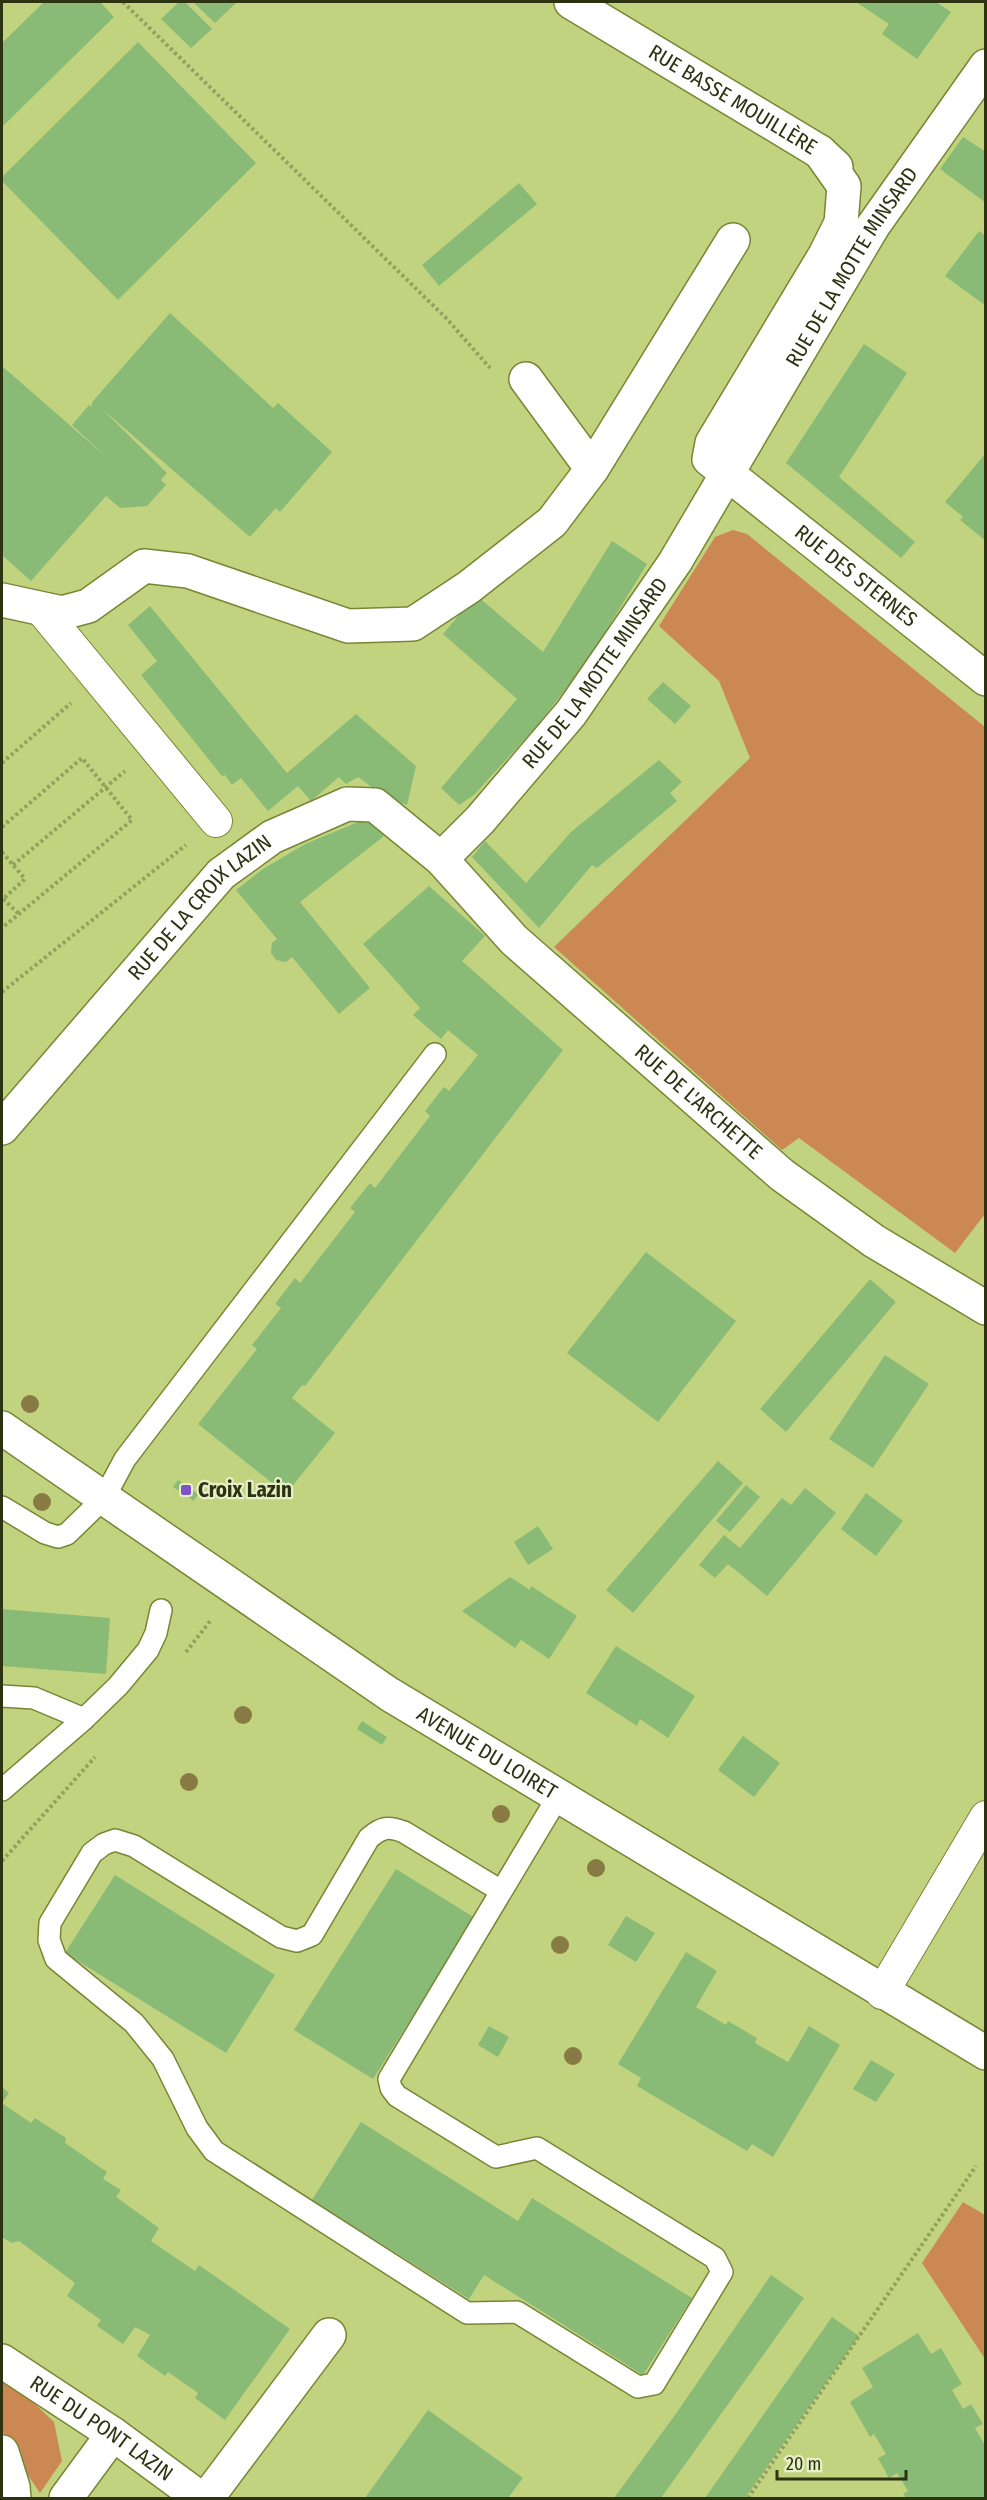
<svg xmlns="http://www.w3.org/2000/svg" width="987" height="2500" viewBox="0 0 987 2500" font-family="'Fira Sans Condensed',sans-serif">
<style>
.green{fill:#cb8853}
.building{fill:#89bb77}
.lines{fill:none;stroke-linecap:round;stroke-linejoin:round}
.service-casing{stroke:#788633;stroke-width:24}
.pedestrian-casing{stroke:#788633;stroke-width:34}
.minor-casing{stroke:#788633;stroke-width:36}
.secondary-casing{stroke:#788633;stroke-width:36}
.path{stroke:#93a15d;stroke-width:4;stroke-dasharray:3 3;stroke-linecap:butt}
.service{stroke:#fff;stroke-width:21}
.pedestrian{stroke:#fff;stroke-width:32}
.minor{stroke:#fff;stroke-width:33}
.secondary{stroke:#fff;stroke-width:33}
.tree{fill:#877a42}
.poi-dot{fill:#8153cb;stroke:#e6efc6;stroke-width:2}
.labels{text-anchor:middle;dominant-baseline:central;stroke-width:4.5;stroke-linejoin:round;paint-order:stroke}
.street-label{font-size:21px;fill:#2d3311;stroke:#e6efc6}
.poi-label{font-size:21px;font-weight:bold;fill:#2d3311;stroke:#e6efc6;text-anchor:start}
</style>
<rect width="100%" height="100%" fill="#c2d380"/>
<g class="green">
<path d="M 733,530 L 747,534 L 985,727 L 985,1214 L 955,1253 L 799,1138 L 782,1150 L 554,947 L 750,758 L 719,681 L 659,626 L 715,537 Z"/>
<path d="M 963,2202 L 985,2215 L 985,2359 L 922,2263 Z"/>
<path d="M 2,2373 L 54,2422 L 62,2461 L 40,2493 L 8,2446 L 2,2429 Z"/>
</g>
<g class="building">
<path d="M 44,2 L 100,2 L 114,17 L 2,127 L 2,43 Z"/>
<path d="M 179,2 L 185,2 L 212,29 L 191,48 L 161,19 Z"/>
<path d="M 193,2 L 237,2 L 215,23 Z"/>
<path d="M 856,2 L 936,2 L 951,12 L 917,59 L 882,34 L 889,24 Z"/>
<path d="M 138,42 L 256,163 L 118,300 L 2,181 L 2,177 Z"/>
<path d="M 963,137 L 986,152 L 986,203 L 940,169 Z"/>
<path d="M 519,183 L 537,204 L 439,286 L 422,265 Z"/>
<path d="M 979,231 L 986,236 L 986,306 L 945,276 Z"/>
<path d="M 170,313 L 273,408 L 278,403 L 332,452 L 280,512 L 276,508 L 250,537 L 101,408 L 167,473 L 161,480 L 166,485 L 147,506 L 120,508 L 106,496 L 31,581 L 2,555 L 2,366 L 105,456 L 72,425 L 89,405 L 91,407 L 93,401 Z"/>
<path d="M 864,344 L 907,373 L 839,477 L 915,542 L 901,558 L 786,463 Z"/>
<path d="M 986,453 L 986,541 L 960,520 L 963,517 L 945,502 Z"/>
<path d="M 612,541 L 647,564 L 586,663 L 536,727 L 474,795 L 459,805 L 441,788 L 517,699 L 443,634 L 476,595 L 543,652 Z"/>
<path d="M 150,606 L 287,773 L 356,714 L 416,766 L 407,805 L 387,798 L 358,777 L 346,784 L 339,777 L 311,801 L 298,786 L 268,811 L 241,778 L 232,785 L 225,775 L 222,776 L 141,675 L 157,661 L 128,625 Z"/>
<path d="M 663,682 L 691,706 L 675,724 L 647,699 Z"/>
<path d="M 659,760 L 682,782 L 670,793 L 677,801 L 597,868 L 592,865 L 539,928 L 472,857 L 485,841 L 526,883 L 571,832 Z"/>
<path d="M 368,818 L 384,836 L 300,902 L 370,988 L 339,1014 L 292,957 L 286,962 L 276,960 L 271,953 L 272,943 L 277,939 L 236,890 L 263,869 L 305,844 Z"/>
<path d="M 429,886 L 485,936 L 462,961 L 563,1050 L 305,1386 L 302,1385 L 292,1398 L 335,1433 L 286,1494 L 198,1424 L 257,1349 L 252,1345 L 281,1308 L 275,1304 L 295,1278 L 300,1283 L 355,1212 L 350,1208 L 370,1183 L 375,1188 L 430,1116 L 425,1111 L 444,1087 L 449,1091 L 478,1055 L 448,1030 L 441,1039 L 413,1015 L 420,1008 L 363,944 Z"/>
<path d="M 646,1252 L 736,1321 L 658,1422 L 567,1353 Z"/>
<path d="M 870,1279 L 896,1302 L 786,1432 L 760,1409 Z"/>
<path d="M 885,1355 L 929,1384 L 873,1468 L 829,1439 Z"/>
<path d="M 718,1461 L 743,1483 L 633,1613 L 606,1590 Z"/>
<path d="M 178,1480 L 198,1494 L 194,1501 L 173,1487 Z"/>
<path d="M 746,1485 L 760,1497 L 730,1532 L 716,1521 Z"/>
<path d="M 805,1488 L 836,1513 L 767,1596 L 728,1564 L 715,1578 L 699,1565 L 724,1535 L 740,1548 L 782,1498 L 791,1505 Z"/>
<path d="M 866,1493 L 903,1521 L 876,1556 L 841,1529 Z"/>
<path d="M 538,1526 L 553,1549 L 528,1565 L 514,1542 Z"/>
<path d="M 510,1577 L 530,1590 L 531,1586 L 577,1616 L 549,1659 L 521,1640 L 515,1648 L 462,1611 Z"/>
<path d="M 2,1609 L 110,1618 L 106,1674 L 2,1666 Z"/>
<path d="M 616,1646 L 695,1696 L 668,1738 L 640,1719 L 637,1726 L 586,1693 Z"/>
<path d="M 362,1721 L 387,1737 L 382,1745 L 357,1729 Z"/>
<path d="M 743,1736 L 780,1763 L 754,1797 L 718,1770 Z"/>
<path d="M 396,1869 L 475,1918 L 373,2079 L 294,2030 Z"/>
<path d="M 115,1875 L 275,1975 L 226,2053 L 65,1953 Z"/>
<path d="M 626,1916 L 655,1933 L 636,1962 L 608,1945 Z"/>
<path d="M 686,1952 L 717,1971 L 696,2007 L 726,2025 L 728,2021 L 757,2038 L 755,2043 L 788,2062 L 809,2026 L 840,2045 L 773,2157 L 752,2144 L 747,2151 L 637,2086 L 641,2078 L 618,2064 Z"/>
<path d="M 489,2026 L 509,2037 L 498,2057 L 478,2045 Z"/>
<path d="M 871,2060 L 895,2074 L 876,2102 L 853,2089 Z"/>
<path d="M 2,2087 L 9,2093 L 2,2103 L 31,2123 L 35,2118 L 66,2138 L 65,2143 L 107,2172 L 103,2179 L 121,2190 L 116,2197 L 159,2228 L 151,2241 L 195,2271 L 199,2265 L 290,2329 L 225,2420 L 195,2398 L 198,2393 L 168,2372 L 165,2376 L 137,2356 L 150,2335 L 135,2327 L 123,2344 L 97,2326 L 101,2320 L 67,2296 L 75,2283 L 19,2241 L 12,2243 L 2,2237 Z"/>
<path d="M 361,2122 L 518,2221 L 532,2198 L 692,2298 L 643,2375 L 484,2275 L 469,2299 L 312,2200 Z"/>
<path d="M 771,2275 L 804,2298 L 661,2498 L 614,2498 L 675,2415 Z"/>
<path d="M 832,2317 L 859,2336 L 745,2498 L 705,2498 Z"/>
<path d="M 918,2333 L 931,2354 L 941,2348 L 962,2384 L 952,2390 L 963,2409 L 971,2404 L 983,2424 L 975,2428 L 986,2447 L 986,2498 L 906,2498 L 903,2494 L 908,2491 L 897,2473 L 889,2478 L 878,2458 L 886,2454 L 874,2434 L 870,2437 L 850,2402 L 873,2387 L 862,2368 Z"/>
<path d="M 428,2410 L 523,2478 L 508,2498 L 365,2498 Z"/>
</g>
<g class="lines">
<g class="service-casing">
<g id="service">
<path d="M 2,1507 L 45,1533 L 58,1537 L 67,1534 L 104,1498 L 125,1459 L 435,1054"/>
<path d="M 2,1696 L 34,1698 L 84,1719"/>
<path d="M 2,1790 L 84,1719 L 118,1686 L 148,1650 L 156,1633 L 161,1610"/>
<path d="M 501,1891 L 404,1832 C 388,1826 382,1827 369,1838 L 312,1935 L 297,1941 L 281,1937 L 134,1846 L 115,1840 L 104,1844 L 92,1853 L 50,1923 L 49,1940 L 56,1959 L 134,2023 L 163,2059 L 197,2128 L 214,2151 L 467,2313 L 517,2312 L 638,2387 L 654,2384 L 722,2272 L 715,2258 L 537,2148 L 496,2157 L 397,2096 L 391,2088 L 389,2079 L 559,1795"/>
</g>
</g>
<g class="pedestrian-casing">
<g id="pedestrian">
<path d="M 41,609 L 216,821"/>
<path d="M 882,1993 L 986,1817"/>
</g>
</g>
<g class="minor-casing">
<g id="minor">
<path id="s1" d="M 571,2 L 820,152 L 836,167"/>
<path id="s2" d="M 820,152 L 844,186 L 841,223 L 825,255 L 712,443 L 709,459 L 986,679"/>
<path d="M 526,379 L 592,469"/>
<path d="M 2,600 L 62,613 L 88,606 L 144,566 L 188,571 L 348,626 L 413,624 L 469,587 L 552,522 L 592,469 L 733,240"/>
<path id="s3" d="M 441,859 L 480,820 L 571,713 L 675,562 L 873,226 L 986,66"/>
<path id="s4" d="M 2,1128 L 221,874 L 272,837 L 347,804 L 375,805 L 441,859 L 514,940 L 782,1175 L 874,1241 L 986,1308"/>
<path id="s5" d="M 2,2361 L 113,2434 L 200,2498"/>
<path d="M 2,2452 L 13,2487 L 14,2498"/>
<path d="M 66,2498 L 113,2434"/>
<path d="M 207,2498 L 329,2335"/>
</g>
</g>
<g class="secondary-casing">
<g id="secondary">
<path id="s6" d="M 2,1428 L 389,1694 L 986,2053"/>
</g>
</g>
<g class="path">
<path d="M 123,2 L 446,318 L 490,368"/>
<path d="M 2,763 L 71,703"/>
<path d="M 2,827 L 82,758 L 132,820 L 2,928"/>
<path d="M 2,852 L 25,879 L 2,900"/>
<path d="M 13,865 L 125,771"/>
<path d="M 3,899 L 19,914"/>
<path d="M 2,992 L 186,845"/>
<path d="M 186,1652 L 211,1620"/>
<path d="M 2,1861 L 95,1757"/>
<path d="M 748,2498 L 976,2166"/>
</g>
<use href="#service" class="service"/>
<use href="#pedestrian" class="pedestrian"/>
<use href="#minor" class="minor"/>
<use href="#secondary" class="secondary"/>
</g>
<g class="tree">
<circle cx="30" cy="1404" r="9"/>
<circle cx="42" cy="1502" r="9"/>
<circle cx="243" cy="1715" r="9"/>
<circle cx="189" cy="1782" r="9"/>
<circle cx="501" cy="1814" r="9"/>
<circle cx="596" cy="1868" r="9"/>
<circle cx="560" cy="1945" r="9"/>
<circle cx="573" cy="2056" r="9"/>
</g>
<rect class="poi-dot" x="180" y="1484" width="12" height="12" rx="3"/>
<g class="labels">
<g class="street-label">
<text stroke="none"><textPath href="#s1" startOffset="189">RUE BASSE MOUILLÈRE</textPath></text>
<text stroke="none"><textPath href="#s3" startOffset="723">RUE DE LA MOTTE MINSARD</textPath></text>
<text stroke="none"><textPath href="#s2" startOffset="538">RUE DES STERNES</textPath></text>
<text stroke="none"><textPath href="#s3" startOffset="242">RUE DE LA MOTTE MINSARD</textPath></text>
<text stroke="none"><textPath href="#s4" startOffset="297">RUE DE LA CROIX LAZIN</textPath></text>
<text stroke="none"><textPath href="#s4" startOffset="948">RUE DE L'ARCHETTE</textPath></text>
<text stroke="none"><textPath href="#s6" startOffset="584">AVENUE DU LOIRET</textPath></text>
<text stroke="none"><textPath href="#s5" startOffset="120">RUE DU PONT LAZIN</textPath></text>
</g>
<g class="poi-label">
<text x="198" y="1490">Croix Lazin</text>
</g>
</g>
<rect width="987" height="2500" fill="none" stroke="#2d3311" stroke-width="6"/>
<path d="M777 2470v9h129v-9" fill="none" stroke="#2d3311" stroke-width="3"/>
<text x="786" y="2470" font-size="18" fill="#2d3311" stroke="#e6efc6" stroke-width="4.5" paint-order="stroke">20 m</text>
</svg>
